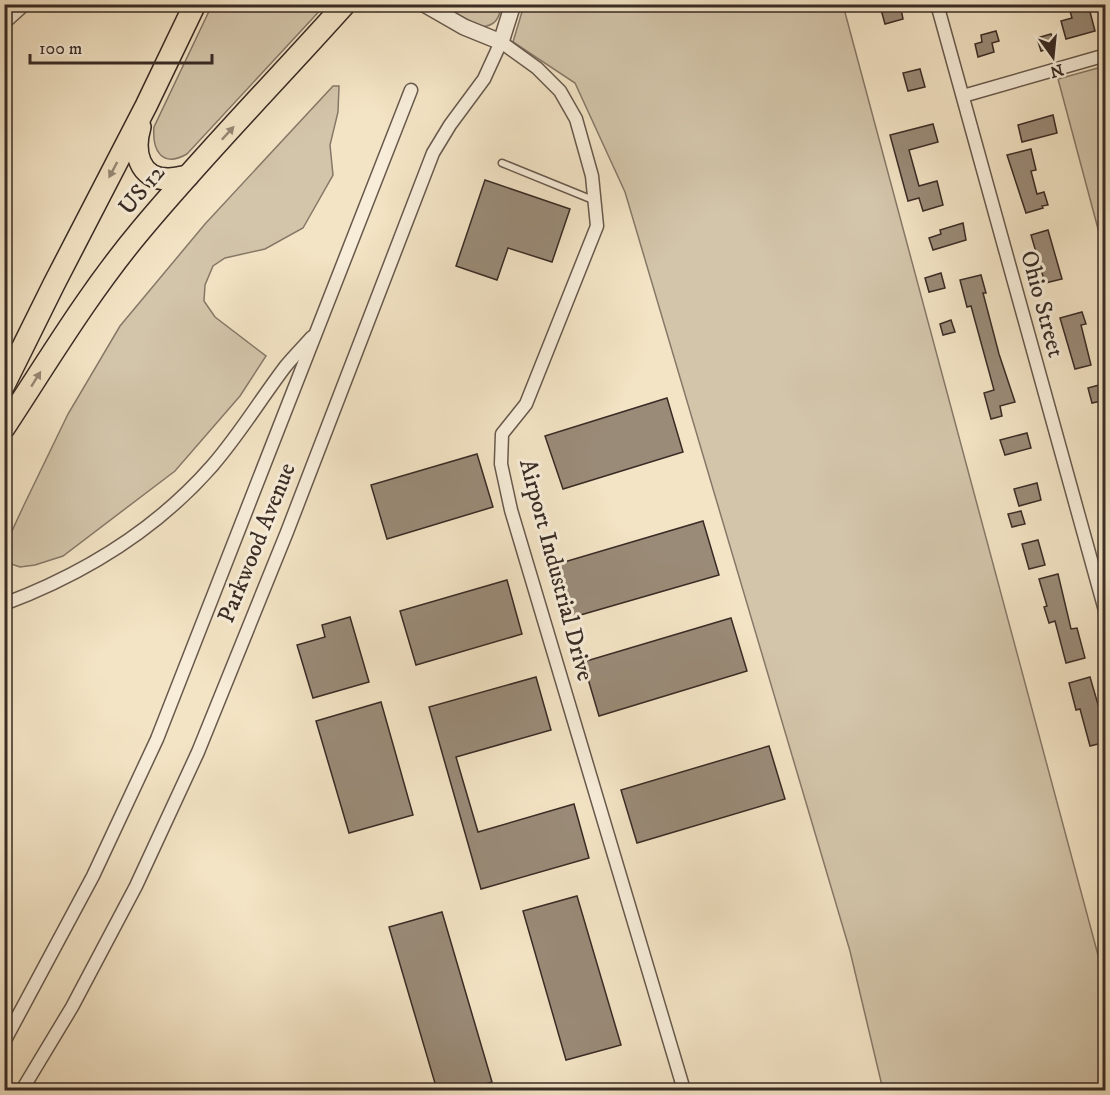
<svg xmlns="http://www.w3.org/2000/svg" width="1110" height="1095" viewBox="0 0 1110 1095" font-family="'IM FELL DW Pica',serif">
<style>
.green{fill:#d3c5aa;stroke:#867868;stroke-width:1.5}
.building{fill:#9a8b78;stroke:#392b25;stroke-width:1.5}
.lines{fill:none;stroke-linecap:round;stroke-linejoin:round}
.service-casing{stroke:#68594d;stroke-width:9}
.minor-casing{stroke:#68594d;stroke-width:15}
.tertiary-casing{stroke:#68594d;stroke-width:18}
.trunk-casing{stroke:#392b25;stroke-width:24}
.service{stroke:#f7edd9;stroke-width:6}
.minor{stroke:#f7edd9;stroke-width:12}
.tertiary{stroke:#f7edd9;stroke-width:15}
.trunk{stroke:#f3e4c5;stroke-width:21}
.oneway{fill:#968875}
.labels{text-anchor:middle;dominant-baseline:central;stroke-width:6;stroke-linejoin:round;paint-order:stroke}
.street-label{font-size:24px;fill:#392b25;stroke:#f7edd9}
</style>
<rect width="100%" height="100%" fill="#f3e4c5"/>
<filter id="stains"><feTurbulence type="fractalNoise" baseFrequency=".00333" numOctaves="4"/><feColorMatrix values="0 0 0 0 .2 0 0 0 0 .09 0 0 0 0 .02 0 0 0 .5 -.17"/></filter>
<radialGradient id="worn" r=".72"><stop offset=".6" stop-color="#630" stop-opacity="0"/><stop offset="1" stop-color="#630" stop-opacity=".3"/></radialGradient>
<g class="green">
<path d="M 212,5 L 325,5 L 187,154 C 162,168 152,151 154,127 Z"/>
<path d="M 440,5 L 502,5 C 499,18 496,26 481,27 Z"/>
<path d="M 524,5 L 843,5 L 1105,981 L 1105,1090 L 883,1090 L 850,951 L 625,192 L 575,83 L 513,42 Z"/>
<path d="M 1105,66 L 1106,66 L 1105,255 L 1058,79 Z"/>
<path d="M 333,86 L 339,86 L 338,112 L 330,145 L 333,175 L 303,228 L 265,249 L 225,258 L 213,266 L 205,285 L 204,301 L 215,317 L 266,356 L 240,396 L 175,471 L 63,556 L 35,565 L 20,567 L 8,563 L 5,554 L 5,546 L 24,505 L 68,414 L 120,326 L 205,224 Z"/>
</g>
<g class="building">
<path d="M 885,4 L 900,4 L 903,19 L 885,24 L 880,6 Z"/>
<path d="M 1068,4 L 1088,4 L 1095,31 L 1066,39 L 1061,21 L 1072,18 Z"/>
<path d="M 996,31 L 999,41 L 992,43 L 994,52 L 978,57 L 975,44 L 982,42 L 981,35 Z"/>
<path d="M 1051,34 L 1055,47 L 1041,51 L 1037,38 Z"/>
<path d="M 920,69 L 925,87 L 908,91 L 903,73 Z"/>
<path d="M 1053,115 L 1057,133 L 1022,142 L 1018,125 Z"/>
<path d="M 933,124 L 938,142 L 909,150 L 919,186 L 937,181 L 943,205 L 923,211 L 919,198 L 908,201 L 890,135 Z"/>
<path d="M 1031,149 L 1036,170 L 1031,171 L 1037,194 L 1044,192 L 1048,205 L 1042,206 L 1043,208 L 1026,213 L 1007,155 Z"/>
<path d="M 485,180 L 570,209 L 552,262 L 508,248 L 497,280 L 456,266 Z"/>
<path d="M 963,223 L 966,240 L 933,250 L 929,238 L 941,234 L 940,230 Z"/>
<path d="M 1048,230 L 1062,279 L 1045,283 L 1031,235 Z"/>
<path d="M 941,273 L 945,288 L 929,292 L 925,278 Z"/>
<path d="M 981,275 L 986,293 L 983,293 L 999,354 L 1015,402 L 1000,406 L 1002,416 L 991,419 L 984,393 L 994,390 L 971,306 L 967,307 L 960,280 Z"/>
<path d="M 1082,312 L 1086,324 L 1081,325 L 1091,365 L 1075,369 L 1060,318 Z"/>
<path d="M 951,320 L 955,332 L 943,335 L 940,324 Z"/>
<path d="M 1106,383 L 1106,400 L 1092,403 L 1088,388 Z"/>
<path d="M 667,398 L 683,452 L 563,489 L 545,436 Z"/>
<path d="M 1027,433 L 1031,448 L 1005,455 L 1000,440 Z"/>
<path d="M 477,454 L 493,507 L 387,539 L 371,485 Z"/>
<path d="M 1037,483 L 1041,500 L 1019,506 L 1014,489 Z"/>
<path d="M 1021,511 L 1025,524 L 1012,527 L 1008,514 Z"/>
<path d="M 703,521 L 719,575 L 570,618 L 554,565 Z"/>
<path d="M 1038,540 L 1045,565 L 1029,569 L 1022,544 Z"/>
<path d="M 1058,574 L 1071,629 L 1077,628 L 1085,658 L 1066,663 L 1055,621 L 1049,623 L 1044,607 L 1047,606 L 1039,579 Z"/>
<path d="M 507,580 L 522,634 L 416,665 L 400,611 Z"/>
<path d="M 350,617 L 369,682 L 313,698 L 297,645 L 325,637 L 322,625 Z"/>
<path d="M 731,618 L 747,671 L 599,716 L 583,662 Z"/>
<path d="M 536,677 L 551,730 L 456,757 L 478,832 L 574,804 L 589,858 L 481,889 L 429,707 Z"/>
<path d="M 1090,677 L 1106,732 L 1106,742 L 1090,746 L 1080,709 L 1076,710 L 1069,683 Z"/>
<path d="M 381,702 L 413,815 L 349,833 L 316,721 Z"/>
<path d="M 769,746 L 785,799 L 637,843 L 621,790 Z"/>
<path d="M 577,896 L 621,1045 L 566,1060 L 523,911 Z"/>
<path d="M 442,912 L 492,1082 L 463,1090 L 437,1090 L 389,927 Z"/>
</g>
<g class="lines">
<g class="service-casing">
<path id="service" d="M 502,163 L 593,200"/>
</g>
<g class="minor-casing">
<g id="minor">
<path d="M 937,4 L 1106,614"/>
<path d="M 4,23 L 25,4"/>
<path d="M 963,96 L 1106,55"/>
<path d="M 4,604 C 84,574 155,531 212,466 C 239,435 260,400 285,367 C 293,357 303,347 312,337"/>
<path d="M 4,1042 L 93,876 L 157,739 L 411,90"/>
<path d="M 22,1090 L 72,1007 L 136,886 L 198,752 L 287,532 L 433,153 L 450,125 L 484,79 L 501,42 L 537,68 L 560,91 L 576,119 L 592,176 L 597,226 L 526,404 L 502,434 L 501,464 L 511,510 L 684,1090"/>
</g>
</g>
<g class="tertiary-casing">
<path id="tertiary" d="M 424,4 L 464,27 L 501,42 L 513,4"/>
</g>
<g class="trunk-casing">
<g id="trunk">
<path d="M 140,127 C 133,150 138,180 169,179 C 175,179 182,177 188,176"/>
<path d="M 4,385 L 54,284 L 146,106 L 195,4"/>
<path d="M 4,428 C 48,361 89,292 141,230 C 206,152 277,80 345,4"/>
</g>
</g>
<use href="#service" class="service"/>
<use href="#minor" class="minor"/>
<use href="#tertiary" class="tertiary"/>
<use href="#trunk" class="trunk"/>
</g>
<defs><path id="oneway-solid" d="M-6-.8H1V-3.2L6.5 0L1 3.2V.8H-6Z" transform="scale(1.5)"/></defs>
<g class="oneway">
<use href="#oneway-solid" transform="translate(228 133) rotate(-47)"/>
<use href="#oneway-solid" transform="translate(113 170) rotate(118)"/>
<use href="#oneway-solid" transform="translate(36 379) rotate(-58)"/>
</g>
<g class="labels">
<g class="street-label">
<text transform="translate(142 190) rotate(-50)">US 12</text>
<text transform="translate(1042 304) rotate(75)">Ohio Street</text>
<text transform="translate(257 543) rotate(-68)">Parkwood Avenue</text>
<text transform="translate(556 570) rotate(75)">Airport Industrial Drive</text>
</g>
</g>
<rect width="1110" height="1095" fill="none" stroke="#f3e4c5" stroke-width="24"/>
<rect x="6" y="6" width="1098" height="1083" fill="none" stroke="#392b25" stroke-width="3"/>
<rect x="12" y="12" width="1086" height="1071" fill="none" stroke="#392b25" stroke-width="1.5"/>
<g transform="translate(1053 57) rotate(165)" stroke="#f7edd9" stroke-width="4.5" paint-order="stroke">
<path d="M0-4.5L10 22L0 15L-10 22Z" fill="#392b25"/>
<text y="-9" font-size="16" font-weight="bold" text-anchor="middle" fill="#392b25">N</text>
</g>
<path d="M30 54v9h182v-9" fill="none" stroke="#392b25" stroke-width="3"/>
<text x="39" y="54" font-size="18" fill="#392b25" stroke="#f7edd9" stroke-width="4.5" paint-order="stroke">100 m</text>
<rect width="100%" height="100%" filter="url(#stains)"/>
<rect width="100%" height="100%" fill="url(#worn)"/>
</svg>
